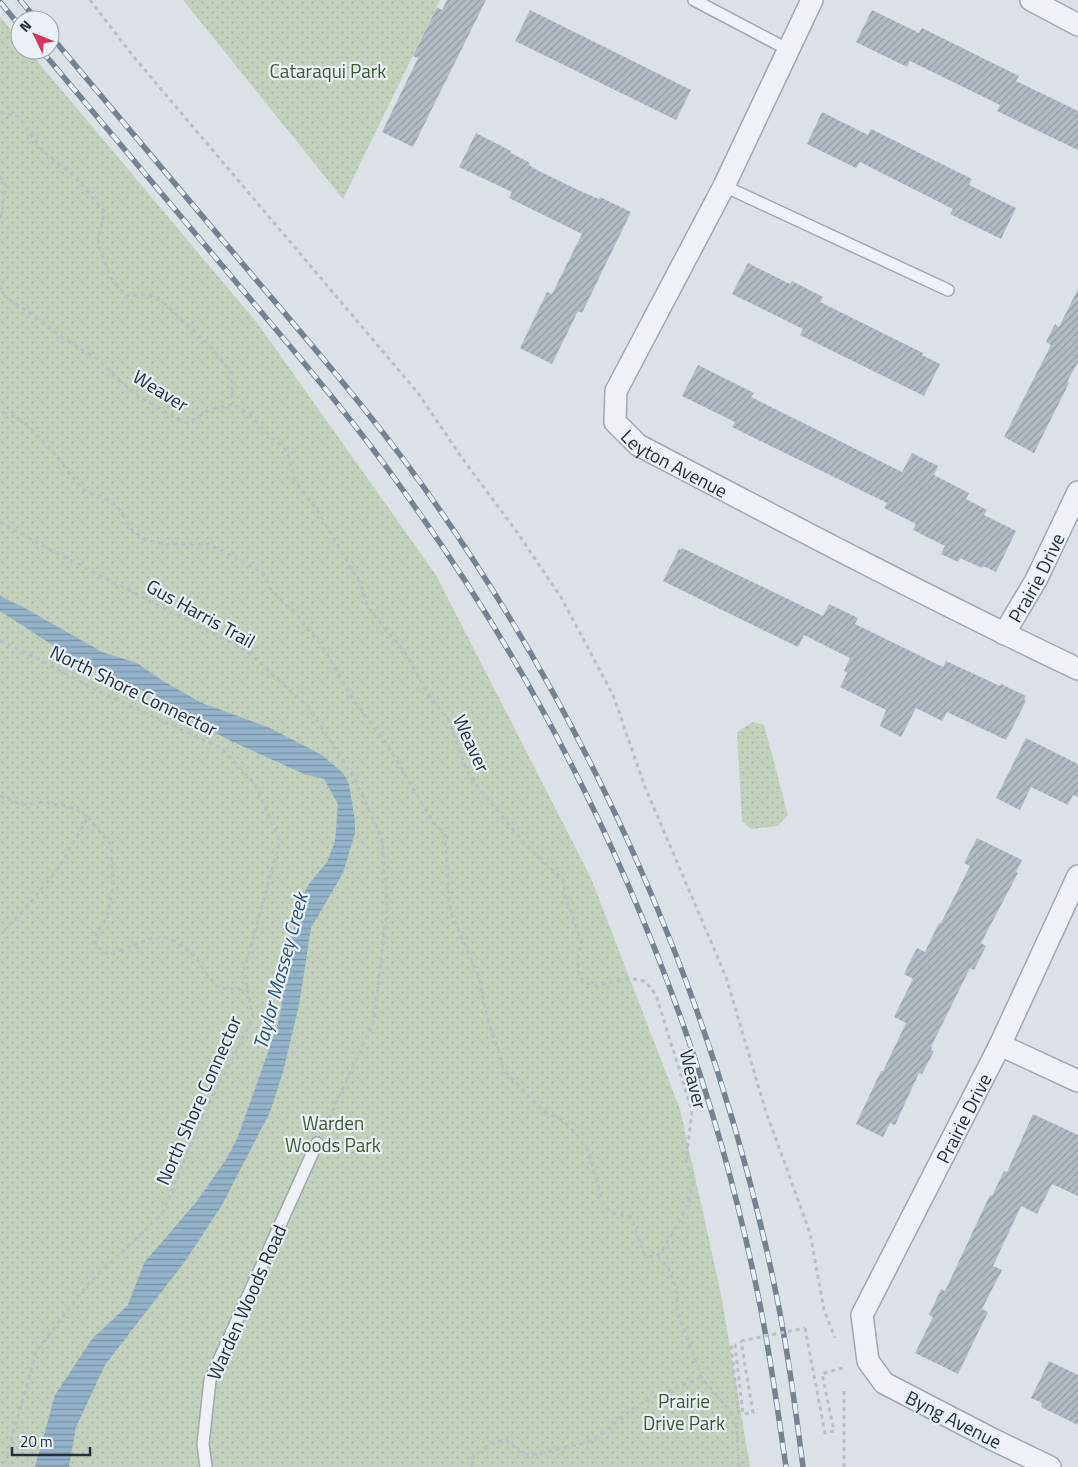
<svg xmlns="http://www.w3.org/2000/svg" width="1078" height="1467" viewBox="0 0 1078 1467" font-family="'Titillium Web',sans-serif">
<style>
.park{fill:url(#park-dots)}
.water{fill:url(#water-rules)}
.building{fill:url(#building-hatch)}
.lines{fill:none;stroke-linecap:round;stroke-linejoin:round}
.service-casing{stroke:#a0a8b1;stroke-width:14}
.minor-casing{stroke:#a0a8b1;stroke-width:24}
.path{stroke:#b9bfc5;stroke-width:3;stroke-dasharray:4 4;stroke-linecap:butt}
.service{stroke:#eef1f5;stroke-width:11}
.minor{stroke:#eef1f5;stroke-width:21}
.rail-casing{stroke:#748291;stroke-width:5.5}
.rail{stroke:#eaf0f5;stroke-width:4;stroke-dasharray:11;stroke-linecap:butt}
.path-bridge{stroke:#b9bfc5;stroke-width:3;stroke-dasharray:4 4;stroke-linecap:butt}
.labels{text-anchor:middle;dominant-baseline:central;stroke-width:4.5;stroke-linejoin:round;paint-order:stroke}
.park-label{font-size:19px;fill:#3c5a31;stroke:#eaf0f5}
.street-label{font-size:19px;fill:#24303e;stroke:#eaf0f5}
.water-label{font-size:20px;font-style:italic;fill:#2c5374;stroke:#eaf0f5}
</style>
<defs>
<pattern id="park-dots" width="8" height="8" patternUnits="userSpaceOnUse" patternTransform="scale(1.25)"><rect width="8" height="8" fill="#c3d1bc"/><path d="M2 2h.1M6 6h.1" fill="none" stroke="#a7b4a3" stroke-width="1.8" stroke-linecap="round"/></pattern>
<pattern id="water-rules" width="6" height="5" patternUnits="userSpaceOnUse" patternTransform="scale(1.25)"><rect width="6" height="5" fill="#93b3ca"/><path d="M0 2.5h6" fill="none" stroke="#7892a5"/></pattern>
<pattern id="building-hatch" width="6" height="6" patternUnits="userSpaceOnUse" patternTransform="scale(1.25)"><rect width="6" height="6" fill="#b2bac4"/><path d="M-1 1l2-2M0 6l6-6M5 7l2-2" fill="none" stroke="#9198a1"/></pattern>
</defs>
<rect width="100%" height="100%" fill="#dbe1e7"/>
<g class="park">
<path d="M 183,0 L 440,0 L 343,199 Z"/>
<path d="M 0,17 L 20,40 L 20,50 L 28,50 L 258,324 L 436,575 L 591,878 L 680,1109 L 721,1294 L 750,1467 L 0,1467 Z"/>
<path d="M 753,722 L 764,725 L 788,815 L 778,826 L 751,829 L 742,821 L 737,732 Z"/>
</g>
<path class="water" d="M 0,596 L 23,607 L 102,652 L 137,663 L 163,681 L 202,703 L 268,727 L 322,755 L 343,773 L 349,784 L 355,821 L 355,833 L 343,873 L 311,928 L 299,1005 L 283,1072 L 270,1112 L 222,1205 L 186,1260 L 105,1365 L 76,1427 L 69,1467 L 35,1467 L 55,1395 L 92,1339 L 128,1305 L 144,1263 L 197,1201 L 225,1161 L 237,1139 L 276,1030 L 281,1009 L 286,964 L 301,898 L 309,884 L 327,862 L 335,841 L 338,804 L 324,779 L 304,774 L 231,741 L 198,724 L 171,704 L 68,655 L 0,611 Z"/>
<g class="building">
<path d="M 447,0 L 486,0 L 413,147 L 382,132 L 418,58 L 413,56 L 437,7 L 442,10 Z"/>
<path d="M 530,10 L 691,90 L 676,120 L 515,41 Z"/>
<path d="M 872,10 L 919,33 L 922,28 L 1019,76 L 1016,81 L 1078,111 L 1078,150 L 997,111 L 1000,105 L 910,61 L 907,67 L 856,42 Z"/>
<path d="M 822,112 L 868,135 L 871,129 L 972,179 L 969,185 L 1016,208 L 1001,239 L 950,214 L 953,209 L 860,162 L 856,168 L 807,144 Z"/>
<path d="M 476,133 L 511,151 L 511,153 L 530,163 L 529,165 L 535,169 L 580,191 L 599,199 L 600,197 L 631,212 L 582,313 L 578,311 L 552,364 L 520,348 L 547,292 L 552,294 L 582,234 L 509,198 L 512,192 L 459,167 Z"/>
<path d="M 748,263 L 790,284 L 792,281 L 823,297 L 820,302 L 923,353 L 922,355 L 940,364 L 924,396 L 800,335 L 803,329 L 732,294 Z"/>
<path d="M 1078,289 L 1078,362 L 1067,382 L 1069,383 L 1034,453 L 1004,437 L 1051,345 L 1046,342 L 1055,324 L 1059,327 Z"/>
<path d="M 698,365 L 754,393 L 751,397 L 902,472 L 912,453 L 938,466 L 934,475 L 969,493 L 966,499 L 987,510 L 984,515 L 1016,531 L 996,572 L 983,566 L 982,568 L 960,558 L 958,562 L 941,554 L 945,546 L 913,530 L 916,524 L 884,508 L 887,503 L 732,427 L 735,422 L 682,396 Z"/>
<path d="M 682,548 L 823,616 L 829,604 L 858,618 L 855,624 L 943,667 L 946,661 L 1000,686 L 1001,684 L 1026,696 L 1024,700 L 1026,701 L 1006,740 L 947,712 L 942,721 L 916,708 L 901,737 L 880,726 L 886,710 L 840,687 L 847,673 L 844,671 L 850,658 L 804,635 L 798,647 L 663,581 L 679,549 L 681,550 Z"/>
<path d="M 1026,738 L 1078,764 L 1078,797 L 1073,795 L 1068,805 L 1031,787 L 1020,810 L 996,798 Z"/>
<path d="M 977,838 L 1022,860 L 1016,872 L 1018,873 L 981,943 L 986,946 L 974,970 L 970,968 L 931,1047 L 932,1047 L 931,1050 L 934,1051 L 922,1074 L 919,1073 L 895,1125 L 890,1123 L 883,1137 L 856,1124 L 881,1071 L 883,1071 L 906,1023 L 894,1017 L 913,979 L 904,974 L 917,948 L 925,952 L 939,923 L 941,923 L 970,866 L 964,863 Z"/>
<path d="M 1033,1114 L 1078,1135 L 1078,1196 L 1052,1184 L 1037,1214 L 1021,1206 L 993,1266 L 1002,1270 L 982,1309 L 988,1312 L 958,1374 L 915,1353 L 933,1317 L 929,1315 L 941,1289 L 945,1291 L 990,1195 L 992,1196 L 1004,1171 L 1007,1172 Z"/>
<path d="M 1049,1361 L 1078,1375 L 1078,1425 L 1041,1407 L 1042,1403 L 1031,1398 Z"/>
</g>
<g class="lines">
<g class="service-casing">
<g id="service">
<path d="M 694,0 L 789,50"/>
<path d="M 724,186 L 948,290"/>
<path d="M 206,1467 L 203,1444 L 210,1380 L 317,1143"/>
</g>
</g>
<g class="minor-casing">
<g id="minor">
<path id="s1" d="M 812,0 L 724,186 L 616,391 L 615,422 L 638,445 C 783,521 929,598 1078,669"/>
<path d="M 1031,0 L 1078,25"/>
<path id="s2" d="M 1004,634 L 1036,580 L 1078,492"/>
<path d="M 1000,1045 L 1078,1081"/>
<path id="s3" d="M 1050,1467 L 992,1439 L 884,1383 L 868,1361 L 862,1315 L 1000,1045 L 1078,876"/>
</g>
</g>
<g class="path">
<path d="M 90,0 L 133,56 L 418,393 L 462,458 L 517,532 L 562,599 L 613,695 L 645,787 L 726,977 L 765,1109 L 810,1233 L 824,1310 L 835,1338"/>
<path d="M 0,112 L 19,117 L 42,150 L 77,179 L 104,211 L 98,245 L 111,278 L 126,296 L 148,294 L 164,303 L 210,346 L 231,373 L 233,404"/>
<path d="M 0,176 L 6,186 L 2,212 L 0,219"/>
<path d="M 0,286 L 6,298 L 27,311 L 66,340 L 99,360 L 119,380 L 141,398 L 180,420 L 188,423 L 209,410 L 233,404 L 250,415 L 267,433 L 287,451 L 295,481 L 317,510 L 359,581 L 368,607 L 406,654 L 426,691 L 449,721 L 466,769 L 481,791 L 526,845 L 564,881 L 565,898 L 572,913 L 582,944 L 578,957 L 578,971 L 583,982 L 596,986 L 629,978 L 645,981 L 656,995 L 692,1111 L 686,1160 L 693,1183 L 688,1206 L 663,1249 L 657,1256 L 646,1257 C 639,1244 637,1230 630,1217 L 614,1213 L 603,1205 L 589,1152 L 576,1134 L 562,1120 L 547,1113 L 528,1096 L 503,1069 L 498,1049 L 488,1022 L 478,975 L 452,915 L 449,902 L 445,835 L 432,820 L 386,743 L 352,698 L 325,650 L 294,612 L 271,590 L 262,572 L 209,544 L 165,544 L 145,540 L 131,529 L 118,507 L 102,497 L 84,490 L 69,473 L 56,455 L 26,424 L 15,417 L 0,411"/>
<path d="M 0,522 L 49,549 L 247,651 L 308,707 L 355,779 L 382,839 L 387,907 L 374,1021 L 325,1127"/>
<path d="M 0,641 L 23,651 L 102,693 L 221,748 L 255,784 L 280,841 L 244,971 L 253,1018 L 203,1115 L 162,1214 L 87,1285 L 36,1352 L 5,1462 L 2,1467"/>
<path d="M 0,796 L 22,805 L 44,802 L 74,808 L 88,817 L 58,869 L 21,914 L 0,934"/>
<path d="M 88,817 L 111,845 L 112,862 L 113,884 L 107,918 L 96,933 L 96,946 L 110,955 L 154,937 L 169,938 L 184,947 L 196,957 L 203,969 L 218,988 L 247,990"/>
<path d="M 657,1256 L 669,1269 L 676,1287 L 677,1309 L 701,1377 L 736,1418"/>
<path d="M 805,1328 L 825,1433 L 834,1431 L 822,1374 L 846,1367"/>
<path d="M 472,1467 L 473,1457 L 491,1443 L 507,1440 L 521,1453 L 534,1455 L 580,1444 L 598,1437 L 637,1405 L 701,1377"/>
<path d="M 739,1467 L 736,1418 L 739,1417 L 731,1345 L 735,1345 L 743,1414 L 753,1413 L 741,1341"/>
<path d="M 844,1467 L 844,1388"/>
</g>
<use href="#service" class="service"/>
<use href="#minor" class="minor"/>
<g class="rail-casing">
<g id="rail">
<path d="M 20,0 L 37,20"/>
<path d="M 0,2 L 20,26"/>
<path d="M 50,35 C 118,116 185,196 253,276 C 310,343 368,410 420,482 C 595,726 719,1009 778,1303 C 789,1358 796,1412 803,1467"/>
<path d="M 41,50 C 106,127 171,205 236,282 C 294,351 353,419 405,493 C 579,734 702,1013 760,1305 C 771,1359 778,1413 786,1467"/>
</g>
</g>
<use href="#rail" class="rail"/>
<path class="path-bridge" d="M 741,1341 L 805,1328"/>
</g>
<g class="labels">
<g class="park-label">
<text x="328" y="70">Cataraqui Park</text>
<text x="333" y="1122">Warden<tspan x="333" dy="22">Woods Park</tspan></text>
<text x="684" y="1400">Prairie<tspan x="684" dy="22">Drive Park</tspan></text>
</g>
<g class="street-label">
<text transform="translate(161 390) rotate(32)">Weaver</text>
<text stroke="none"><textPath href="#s1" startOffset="542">Leyton Avenue</textPath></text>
<text stroke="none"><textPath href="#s2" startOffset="65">Prairie Drive</textPath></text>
<text transform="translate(201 613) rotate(29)">Gus Harris Trail</text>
<text transform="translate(134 690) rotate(26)">North Shore Connector</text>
<text transform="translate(472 743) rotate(65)">Weaver</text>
<text transform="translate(694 1079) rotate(76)">Weaver</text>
<text transform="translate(198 1100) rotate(-66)">North Shore Connector</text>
<text stroke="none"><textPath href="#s3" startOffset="481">Prairie Drive</textPath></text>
<text transform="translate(246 1302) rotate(-66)">Warden Woods Road</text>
<text transform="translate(954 1419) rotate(27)">Byng Avenue</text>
</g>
<g class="water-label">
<text transform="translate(280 971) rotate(-75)">Taylor Massey Creek</text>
</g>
</g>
<g transform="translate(35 35) rotate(313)"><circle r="24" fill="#eaf0f5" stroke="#9ba3ac"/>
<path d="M0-4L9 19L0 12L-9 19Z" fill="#d6365c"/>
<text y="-8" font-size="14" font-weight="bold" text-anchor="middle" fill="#24303e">N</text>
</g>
<path d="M12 1447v8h78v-8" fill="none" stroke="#24303e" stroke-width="2.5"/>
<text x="20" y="1447" font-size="15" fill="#24303e" stroke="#eaf0f5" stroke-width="4" paint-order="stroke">20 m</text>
</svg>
